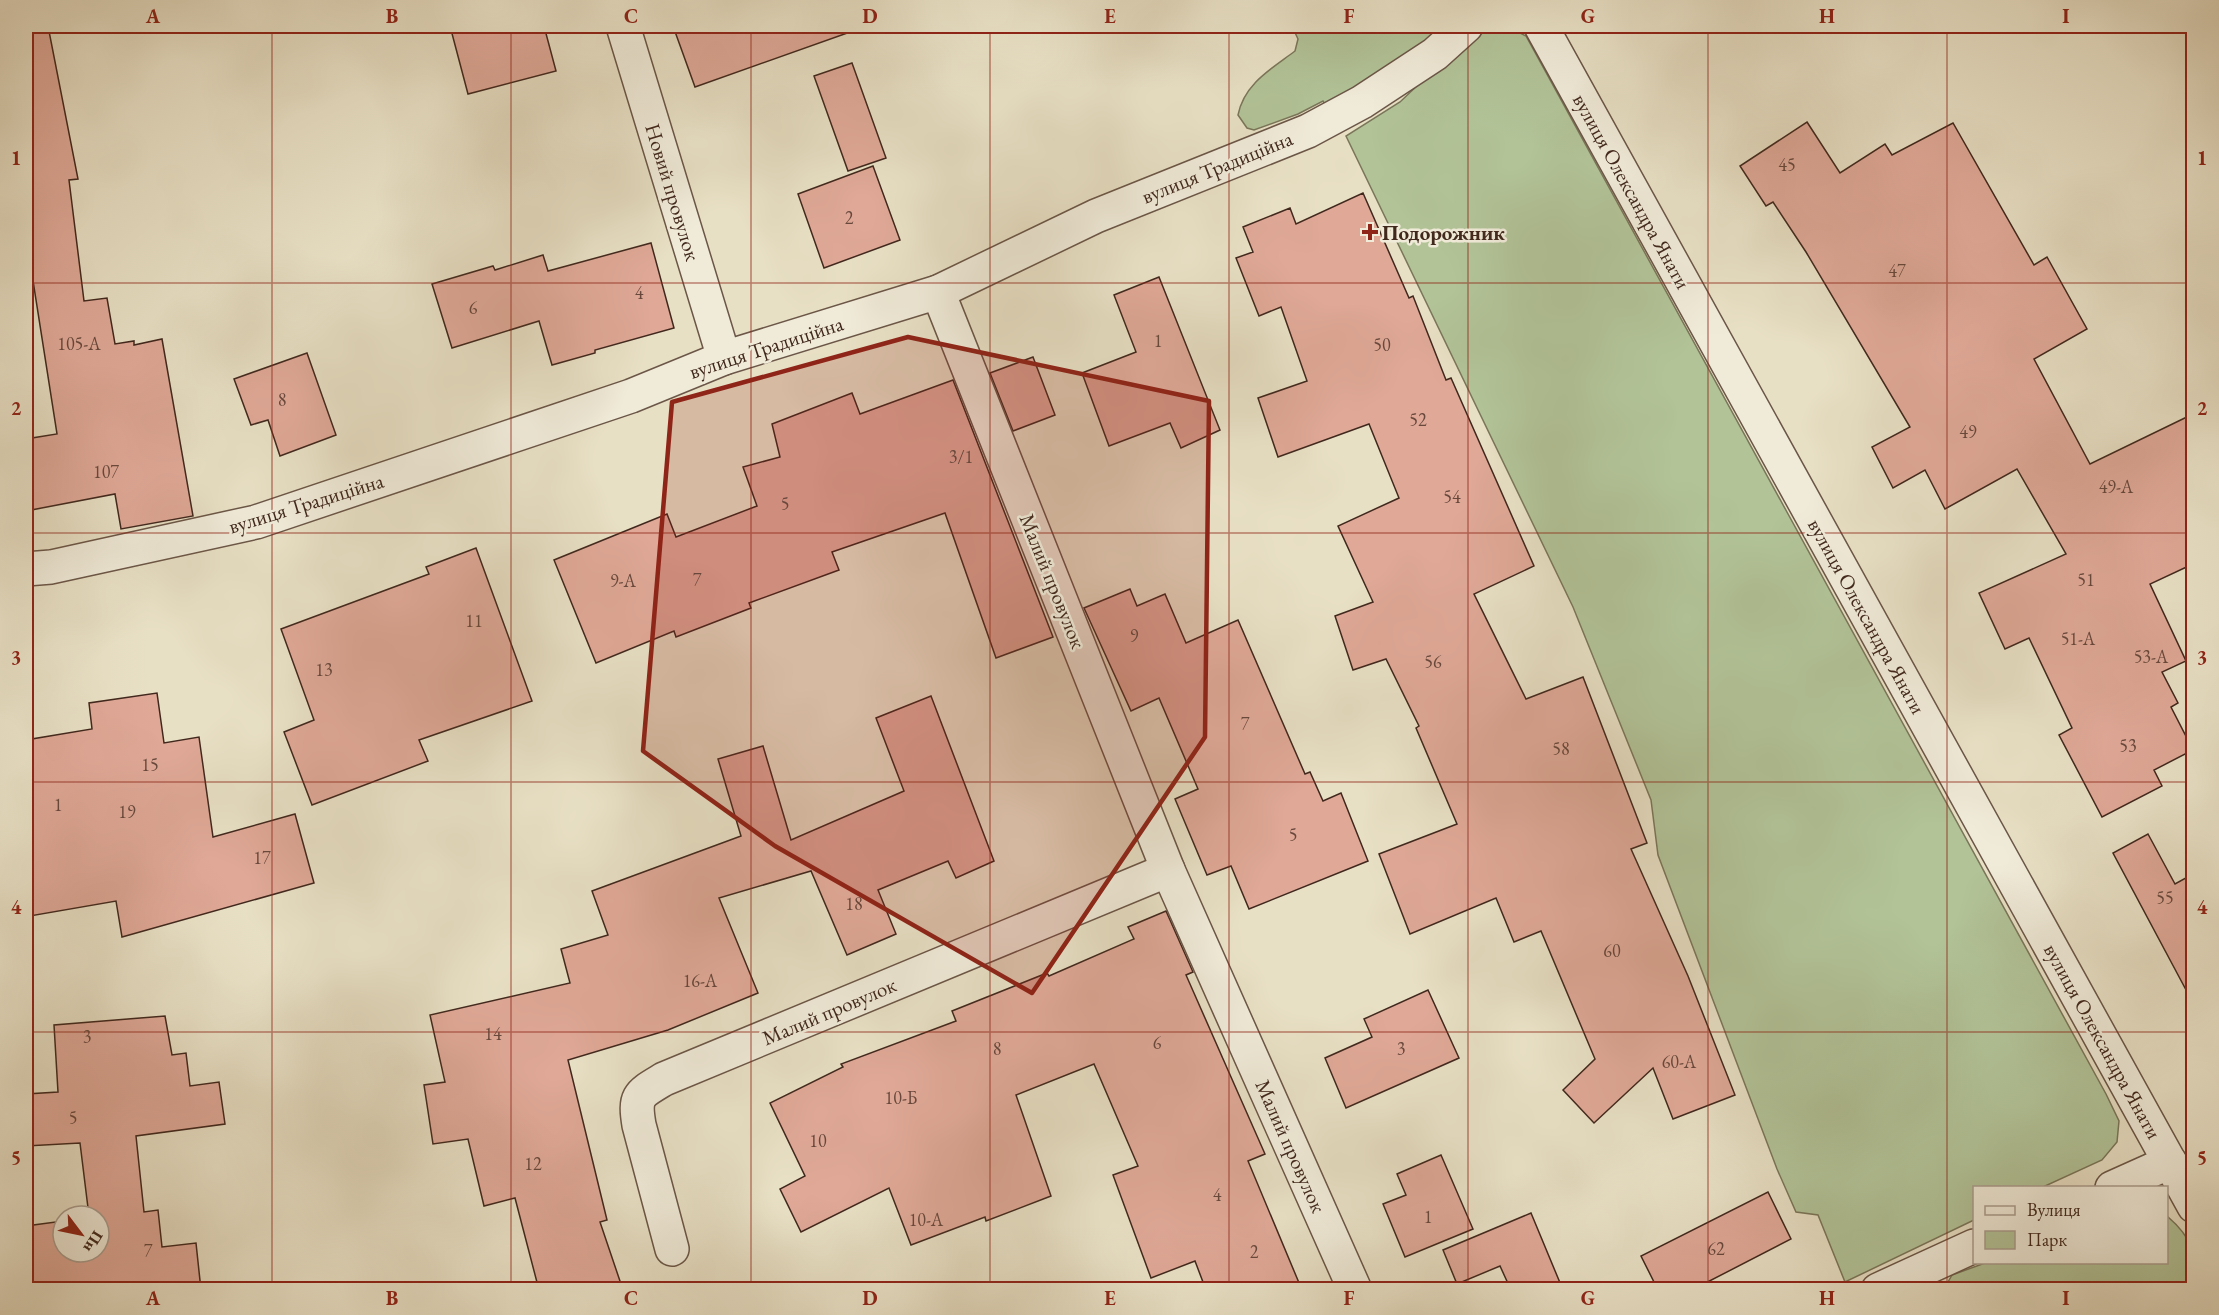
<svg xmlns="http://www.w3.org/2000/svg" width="2219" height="1315" viewBox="0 0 2219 1315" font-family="'EB Garamond',serif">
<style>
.green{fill:#b2c398;stroke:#7a765a;stroke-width:1.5}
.building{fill:#dfa897;stroke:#41281d;stroke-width:1.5}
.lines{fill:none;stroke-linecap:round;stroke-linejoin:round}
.minor-casing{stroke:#6b5647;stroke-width:36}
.tertiary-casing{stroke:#6b5647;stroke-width:36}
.minor{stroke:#f0ebd9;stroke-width:33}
.tertiary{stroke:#f0ebd9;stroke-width:33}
.marked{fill:#8f2418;fill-opacity:0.2;stroke:#8f2418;stroke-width:4.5;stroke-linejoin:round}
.grid{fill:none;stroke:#8f2418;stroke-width:1.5;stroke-opacity:0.55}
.poi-dot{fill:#8f2418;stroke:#f0ebd9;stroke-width:2}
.labels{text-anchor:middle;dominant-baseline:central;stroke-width:5;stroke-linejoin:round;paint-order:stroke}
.number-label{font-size:18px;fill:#68483c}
.street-label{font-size:21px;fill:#41281d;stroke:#f0ebd9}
.poi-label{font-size:21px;font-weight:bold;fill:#41281d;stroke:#f0ebd9;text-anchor:start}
.neatline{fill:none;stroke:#8f2418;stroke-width:2}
.grid-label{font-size:20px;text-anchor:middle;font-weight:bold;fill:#8f2418}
</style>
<rect width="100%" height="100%" fill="#e8e0c5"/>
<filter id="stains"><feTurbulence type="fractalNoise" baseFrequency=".00333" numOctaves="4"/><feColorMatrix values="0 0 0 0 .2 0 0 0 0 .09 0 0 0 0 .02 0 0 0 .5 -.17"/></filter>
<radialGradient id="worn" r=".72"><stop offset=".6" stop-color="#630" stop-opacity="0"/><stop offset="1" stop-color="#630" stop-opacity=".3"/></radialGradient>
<g class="green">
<path d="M 1292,26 L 1443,26 L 1425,45 L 1326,107 L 1323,101 L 1298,114 L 1254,130 L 1247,128 L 1238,115 C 1244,84 1271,69 1295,51 L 1298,39 Z"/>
<path d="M 1480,26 L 1507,26 L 1526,36 L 2106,1094 L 2119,1121 L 2117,1142 L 2102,1160 L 2043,1187 L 1974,1188 L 1974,1220 L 1845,1282 L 1818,1215 L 1796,1212 L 1777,1169 L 1658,855 L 1651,800 L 1573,607 L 1346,136 L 1400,102 Z"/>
<path d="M 2167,1216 C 2196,1241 2194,1253 2193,1289 L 1944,1289 L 1952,1275 L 1985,1263 L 2166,1262 Z"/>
</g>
<g class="building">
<path d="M 26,26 L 48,26 L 78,179 L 69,180 L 84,301 L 107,298 L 115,344 L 134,341 L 134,345 L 162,339 L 193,516 L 121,529 L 115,494 L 26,511 L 26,439 L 57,434 L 26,236 Z"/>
<path d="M 450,26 L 544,26 L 556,71 L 468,94 Z"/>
<path d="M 673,26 L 852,26 L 853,31 L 695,87 Z"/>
<path d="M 852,63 L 886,158 L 848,171 L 814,76 Z"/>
<path d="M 1807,122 L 1840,173 L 1885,144 L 1892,155 L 1953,123 L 2034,265 L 2047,257 L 2087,329 L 2034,359 L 2090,464 L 2193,414 L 2193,564 L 2150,584 L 2186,661 L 2162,672 L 2178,703 L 2171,707 L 2193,750 L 2154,770 L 2162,786 L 2102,817 L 2059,735 L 2072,728 L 2029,638 L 2005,649 L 1979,593 L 2066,554 L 2017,469 L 1945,509 L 1925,470 L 1893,488 L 1872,447 L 1910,427 L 1806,252 L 1773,202 L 1766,206 L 1740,166 Z"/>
<path d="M 873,166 L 900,240 L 824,268 L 798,194 Z"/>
<path d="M 1363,193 L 1409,298 L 1413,296 L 1446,380 L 1451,378 L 1534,566 L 1474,594 L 1526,699 L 1583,677 L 1647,843 L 1631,849 L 1688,976 L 1735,1095 L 1673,1119 L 1653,1068 L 1594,1123 L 1563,1090 L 1595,1059 L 1541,931 L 1514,942 L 1496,898 L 1410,934 L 1379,854 L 1457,824 L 1416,728 L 1419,726 L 1386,659 L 1353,670 L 1335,616 L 1373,602 L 1338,526 L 1399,498 L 1369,424 L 1278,457 L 1258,398 L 1307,381 L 1281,307 L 1259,316 L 1236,258 L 1253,252 L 1243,227 L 1290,208 L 1296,224 Z"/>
<path d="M 651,243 L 674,328 L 595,350 L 595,353 L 552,365 L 539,321 L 452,348 L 432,284 L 493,266 L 495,270 L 543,255 L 548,271 Z"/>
<path d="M 1159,277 L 1220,430 L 1181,448 L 1170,423 L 1109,446 L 1082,373 L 1136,352 L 1114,295 Z"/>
<path d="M 307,353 L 336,435 L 280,456 L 268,420 L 251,425 L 234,379 Z"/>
<path d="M 1033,357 L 1055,415 L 1013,431 L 990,373 Z"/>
<path d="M 953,380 L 1053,637 L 996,658 L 945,513 L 832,552 L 839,570 L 749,603 L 751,608 L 676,637 L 674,631 L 596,663 L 554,560 L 667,514 L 676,537 L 757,506 L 743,467 L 780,457 L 772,424 L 852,393 L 860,414 Z"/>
<path d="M 476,548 L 532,701 L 419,740 L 428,761 L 312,805 L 284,732 L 314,720 L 281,629 L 429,574 L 426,567 Z"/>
<path d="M 1130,589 L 1137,606 L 1165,594 L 1186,643 L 1238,620 L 1305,774 L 1310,772 L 1323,801 L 1341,793 L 1368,861 L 1249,909 L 1231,866 L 1207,875 L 1175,799 L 1198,789 L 1159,698 L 1131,711 L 1084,608 Z"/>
<path d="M 157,693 L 164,743 L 199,737 L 213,837 L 295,814 L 314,883 L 122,937 L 116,901 L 30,916 L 26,893 L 26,740 L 92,729 L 89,703 Z"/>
<path d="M 931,696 L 994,861 L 956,878 L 948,861 L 878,890 L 896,934 L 847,955 L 811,871 L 719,898 L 758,993 L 668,1030 L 568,1060 L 607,1220 L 600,1222 L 623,1290 L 539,1290 L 515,1198 L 484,1206 L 468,1139 L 433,1144 L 424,1085 L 445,1082 L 430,1015 L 570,983 L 561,949 L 608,935 L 592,891 L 741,836 L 718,759 L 763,746 L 791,840 L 904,791 L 876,718 Z"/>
<path d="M 2148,834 L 2175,884 L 2193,874 L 2193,1003 L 2113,853 Z"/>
<path d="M 1166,911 L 1193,972 L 1186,975 L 1265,1154 L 1248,1161 L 1302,1290 L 1206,1290 L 1195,1261 L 1151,1278 L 1113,1175 L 1138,1166 L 1094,1064 L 1016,1095 L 1051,1196 L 986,1221 L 985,1217 L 911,1245 L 889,1188 L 801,1232 L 780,1189 L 805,1176 L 770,1103 L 843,1067 L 841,1064 L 956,1021 L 952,1011 L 1047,973 L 1049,976 L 1134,939 L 1128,927 Z"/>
<path d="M 1428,990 L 1459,1058 L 1346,1108 L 1325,1058 L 1372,1037 L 1364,1019 Z"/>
<path d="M 165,1016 L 172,1055 L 186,1053 L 190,1086 L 219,1082 L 225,1124 L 136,1136 L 144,1212 L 158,1210 L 162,1247 L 196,1243 L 201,1290 L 26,1290 L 26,1226 L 63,1221 L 63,1252 L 99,1252 L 99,1216 L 89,1216 L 80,1143 L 26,1146 L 26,1094 L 58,1092 L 54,1025 Z"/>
<path d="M 1441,1155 L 1473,1229 L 1405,1257 L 1383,1204 L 1406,1195 L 1397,1174 Z"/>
<path d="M 1768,1192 L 1791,1239 L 1692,1290 L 1658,1290 L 1641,1256 Z"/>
<path d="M 1531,1213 L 1563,1290 L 1511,1290 L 1500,1266 L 1457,1284 L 1443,1250 Z"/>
</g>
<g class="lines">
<g class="minor-casing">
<g id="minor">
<path d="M 623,26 L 724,358"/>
<path d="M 938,292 L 1168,870 L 1355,1290"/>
<path d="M 26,569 L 51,567 L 256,522 L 631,396 L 724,358 L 938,292 L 1096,216 L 1308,131 L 1362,102 L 1435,54 L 1466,26"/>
<path d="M 2112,1188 L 2170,1162"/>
<path d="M 672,1249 L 639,1125 C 634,1095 639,1094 664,1079 L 1168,870"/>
<path d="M 1878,1290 L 1974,1246"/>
</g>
</g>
<g class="tertiary-casing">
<path id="tertiary" d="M 1541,26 L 2194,1206"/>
</g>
<use href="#minor" class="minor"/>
<use href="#tertiary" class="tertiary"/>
</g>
<path class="marked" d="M 908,337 L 1209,401 L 1205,737 L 1032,993 L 775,846 L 643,751 L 672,402 Z"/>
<path class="grid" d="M 272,26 L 272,1290M 511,26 L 511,1290M 751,26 L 751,1290M 990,26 L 990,1290M 1229,26 L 1229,1290M 1468,26 L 1468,1290M 1708,26 L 1708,1290M 1947,26 L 1947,1290M 26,283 L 2194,283M 26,533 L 2194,533M 26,782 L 2194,782M 26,1032 L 2194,1032"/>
<path class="poi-dot" d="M1367 223h6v6h6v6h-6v6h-6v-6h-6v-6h6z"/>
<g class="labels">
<g class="number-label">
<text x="1787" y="164">45</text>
<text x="849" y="217">2</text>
<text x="1897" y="270">47</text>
<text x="639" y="292">4</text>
<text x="473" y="307">6</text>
<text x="1158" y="340">1</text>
<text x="79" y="343">105-А</text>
<text x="1382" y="344">50</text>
<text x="282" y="399">8</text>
<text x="1418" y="419">52</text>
<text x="1968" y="431">49</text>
<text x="961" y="456">3/1</text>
<text x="106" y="471">107</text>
<text x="2116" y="486">49-А</text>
<text x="1452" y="496">54</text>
<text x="785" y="503">5</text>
<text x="697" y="579">7</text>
<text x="2086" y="579">51</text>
<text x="623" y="580">9-А</text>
<text x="474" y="620">11</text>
<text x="1134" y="635">9</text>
<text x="2078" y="638">51-А</text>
<text x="2151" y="656">53-А</text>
<text x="1433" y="661">56</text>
<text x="324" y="669">13</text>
<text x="1245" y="723">7</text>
<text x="2128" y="745">53</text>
<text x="1561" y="748">58</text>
<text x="150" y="764">15</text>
<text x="58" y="804">1</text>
<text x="127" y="811">19</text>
<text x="1293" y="834">5</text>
<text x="262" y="857">17</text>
<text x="2165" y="897">55</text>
<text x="854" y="903">18</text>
<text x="1612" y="950">60</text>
<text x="700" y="980">16-А</text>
<text x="493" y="1033">14</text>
<text x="87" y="1036">3</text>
<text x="1157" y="1042">6</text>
<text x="997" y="1048">8</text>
<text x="1401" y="1048">3</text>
<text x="1679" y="1061">60-А</text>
<text x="901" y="1097">10-Б</text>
<text x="73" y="1117">5</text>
<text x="818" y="1140">10</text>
<text x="533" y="1163">12</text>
<text x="1217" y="1194">4</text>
<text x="1428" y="1216">1</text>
<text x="926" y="1219">10-А</text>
<text x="1716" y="1248">62</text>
<text x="148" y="1250">7</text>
<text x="1254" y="1251">2</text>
</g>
<g class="street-label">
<text transform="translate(1217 167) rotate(-22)">вулиця Традиційна</text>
<text transform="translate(1632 191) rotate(61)">вулиця Олександра Янати</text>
<text transform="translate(673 192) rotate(73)">Новий провулок</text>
<text transform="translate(766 347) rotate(-18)">вулиця Традиційна</text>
<text transform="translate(306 503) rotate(-17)">вулиця Традиційна</text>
<text transform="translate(1053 581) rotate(68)">Малий провулок</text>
<text transform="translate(1867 616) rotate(61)">вулиця Олександра Янати</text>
<text transform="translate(829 1011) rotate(-23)">Малий провулок</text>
<text transform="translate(2103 1041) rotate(61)">вулиця Олександра Янати</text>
<text transform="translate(1291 1146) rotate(66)">Малий провулок</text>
</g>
<g class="poi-label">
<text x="1382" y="232">Подорожник</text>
</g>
</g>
<rect width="2219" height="1315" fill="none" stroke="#e8e0c5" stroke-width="66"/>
<rect x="1973" y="1186" width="195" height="78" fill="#f0ebd9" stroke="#aa9d8e" stroke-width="1.5"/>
<rect x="1985" y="1206" width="30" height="9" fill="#f0ebd9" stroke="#aa9d8e" stroke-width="1.5"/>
<text x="2027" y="1216" font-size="18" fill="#41281d">Вулиця</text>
<rect x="1985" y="1231" width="30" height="18" fill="#b2c398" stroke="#aa9d8e" stroke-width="1.5"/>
<text x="2027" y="1246" font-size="18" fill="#41281d">Парк</text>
<g transform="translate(81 1234) rotate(122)"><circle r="28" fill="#f0ebd9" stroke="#aa9d8e" stroke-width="1.5"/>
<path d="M0-4.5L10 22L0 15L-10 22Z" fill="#8f2418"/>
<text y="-9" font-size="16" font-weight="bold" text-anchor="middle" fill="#41281d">Пн</text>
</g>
<rect x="33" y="33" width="2153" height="1249" class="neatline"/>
<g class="grid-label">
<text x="153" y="23">A</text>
<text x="392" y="23">B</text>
<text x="631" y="23">C</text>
<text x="870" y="23">D</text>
<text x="1110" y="23">E</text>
<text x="1349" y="23">F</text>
<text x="1588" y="23">G</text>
<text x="1827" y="23">H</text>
<text x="2066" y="23">I</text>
<text x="16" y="165">1</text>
<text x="2202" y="165">1</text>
<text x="16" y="415">2</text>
<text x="2202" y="415">2</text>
<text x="16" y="664">3</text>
<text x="2202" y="664">3</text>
<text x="16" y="914">4</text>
<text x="2202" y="914">4</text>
<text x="16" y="1164">5</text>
<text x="2202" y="1164">5</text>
<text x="153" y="1305">A</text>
<text x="392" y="1305">B</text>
<text x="631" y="1305">C</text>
<text x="870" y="1305">D</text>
<text x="1110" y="1305">E</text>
<text x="1349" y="1305">F</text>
<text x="1588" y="1305">G</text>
<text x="1827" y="1305">H</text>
<text x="2066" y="1305">I</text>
</g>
<rect width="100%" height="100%" filter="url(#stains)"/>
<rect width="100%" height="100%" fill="url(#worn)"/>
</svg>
